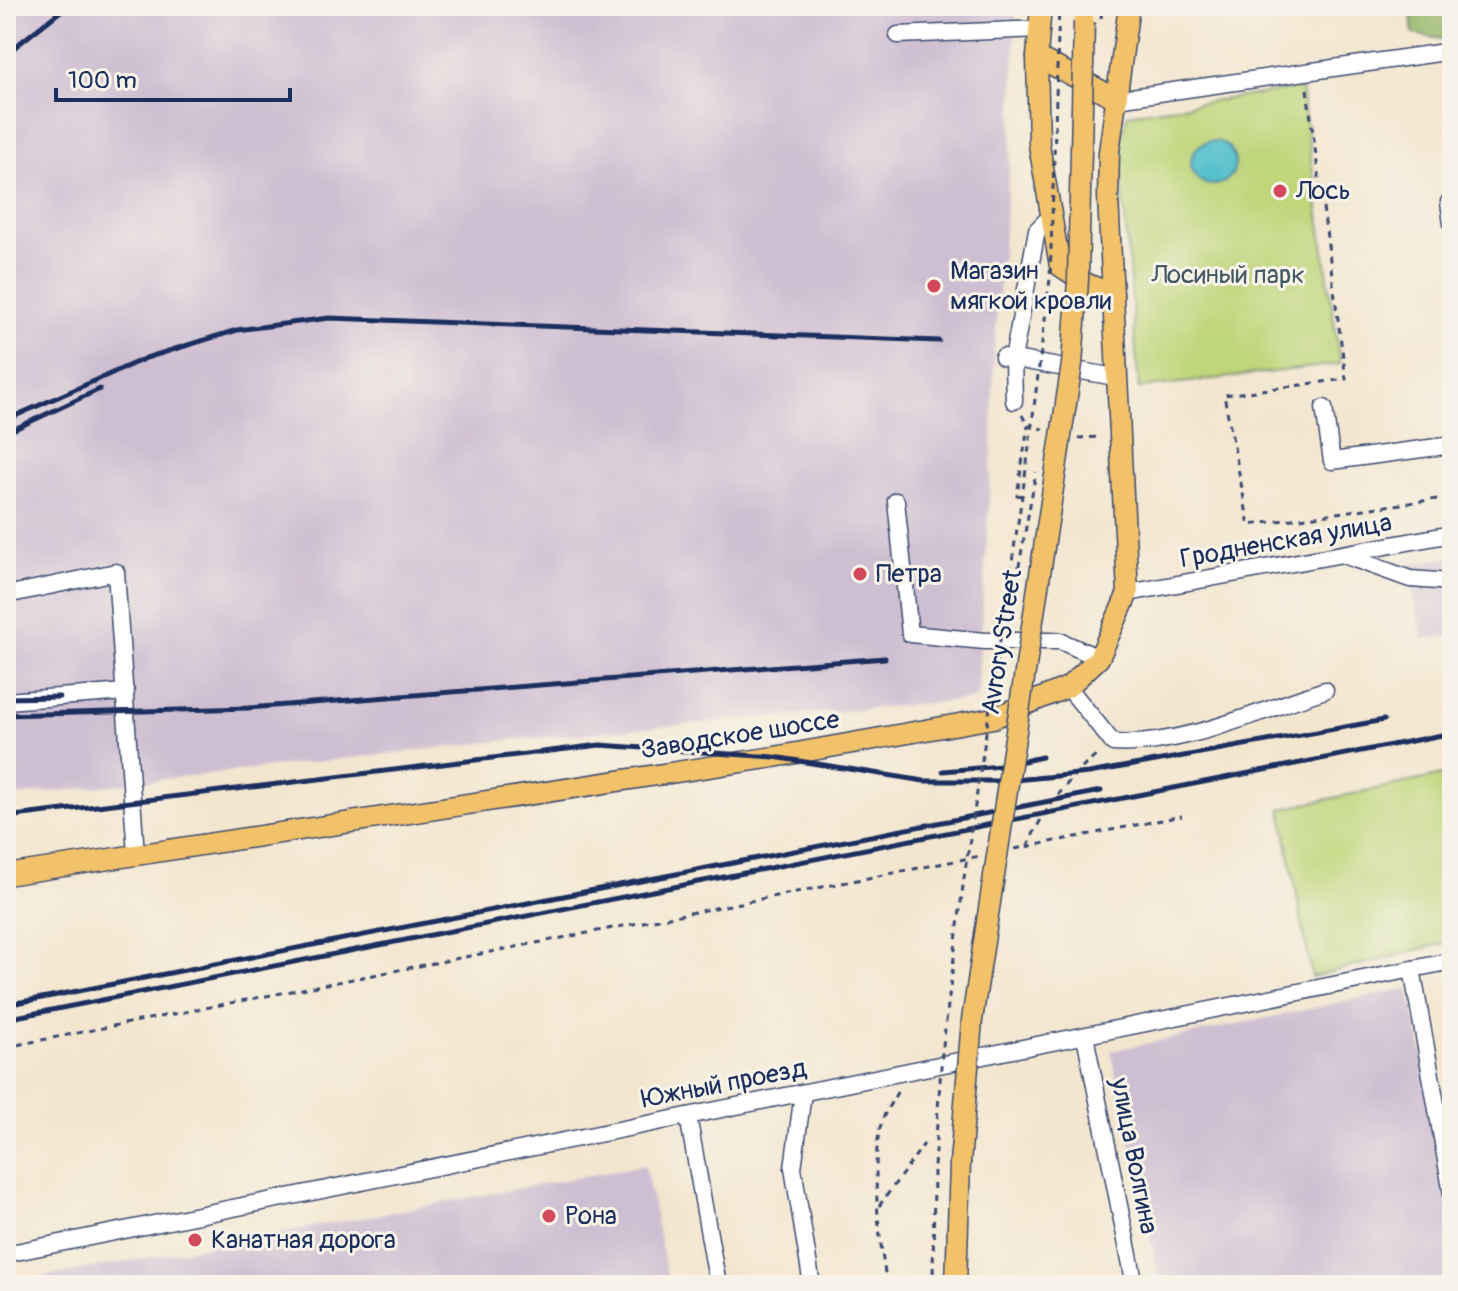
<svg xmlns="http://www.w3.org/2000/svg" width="1458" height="1291" viewBox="0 0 1458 1291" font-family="Pangolin,sans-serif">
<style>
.industrial{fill:#cebed1}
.green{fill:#bfd67a;stroke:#6d826c;stroke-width:2}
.forest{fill:#97b76a;stroke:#597364;stroke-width:2}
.water{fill:#53c0cc;stroke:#377895;stroke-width:2}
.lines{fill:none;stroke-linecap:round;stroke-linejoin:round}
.minor-casing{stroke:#3b4a6f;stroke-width:19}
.major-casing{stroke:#3b4a6f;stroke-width:23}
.path{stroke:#3b4a6f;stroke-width:3;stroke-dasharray:6 6;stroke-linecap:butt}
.minor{stroke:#fff;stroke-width:16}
.major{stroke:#f2c26a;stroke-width:20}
.rail{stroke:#1b2f5e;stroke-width:5}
.major-bridge-casing{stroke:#3b4a6f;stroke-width:23;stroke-linecap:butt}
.path-bridge{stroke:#3b4a6f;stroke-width:3;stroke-dasharray:6 6;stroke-linecap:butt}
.major-bridge{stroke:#f2c26a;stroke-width:20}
.poi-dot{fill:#d1495b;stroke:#f7f3e8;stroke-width:3}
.labels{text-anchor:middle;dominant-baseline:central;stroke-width:6;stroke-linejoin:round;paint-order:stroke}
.poi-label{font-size:26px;fill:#1b2f5e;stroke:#f7f3e8;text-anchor:start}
.park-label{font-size:26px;fill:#445965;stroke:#f7f3e8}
.street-label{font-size:26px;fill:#1b2f5e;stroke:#f7f3e8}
</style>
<rect width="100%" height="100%" fill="#f7f3e8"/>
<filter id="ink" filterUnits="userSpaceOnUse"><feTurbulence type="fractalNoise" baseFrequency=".0125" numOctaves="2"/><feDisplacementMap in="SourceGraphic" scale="16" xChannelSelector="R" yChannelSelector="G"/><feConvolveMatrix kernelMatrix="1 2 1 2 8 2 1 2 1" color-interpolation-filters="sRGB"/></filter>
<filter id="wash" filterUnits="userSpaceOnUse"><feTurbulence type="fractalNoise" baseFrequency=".006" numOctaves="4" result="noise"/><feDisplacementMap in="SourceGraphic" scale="32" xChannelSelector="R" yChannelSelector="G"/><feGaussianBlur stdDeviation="1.8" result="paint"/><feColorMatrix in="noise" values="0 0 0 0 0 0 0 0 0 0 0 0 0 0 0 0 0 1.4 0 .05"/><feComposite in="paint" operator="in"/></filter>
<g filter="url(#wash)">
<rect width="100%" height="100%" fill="#f3e6cf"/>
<g class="industrial">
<path d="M 6,6 L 1016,6 L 1012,135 L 994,351 L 992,450 L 977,699 L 518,739 L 6,797 Z"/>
<path d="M 1452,557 L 1452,635 L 1423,640 L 1407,565 Z"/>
<path d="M 1409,988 L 1452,1190 L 1452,1285 L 1160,1285 L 1111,1051 Z"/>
<path d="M 645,1165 L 669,1285 L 6,1285 L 6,1284 Z"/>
</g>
<g class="green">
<path d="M 1301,88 L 1340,364 L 1139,388 L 1119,145 L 1128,114 Z"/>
<path d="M 1452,773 L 1452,941 L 1312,977 L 1281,809 Z"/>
</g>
<path class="forest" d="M 1410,6 L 1452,6 L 1452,41 L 1413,34 Z"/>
<circle class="water" cx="1213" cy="163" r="22"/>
</g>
<g filter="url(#ink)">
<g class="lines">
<g class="minor-casing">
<g id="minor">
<path d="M 898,35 L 1040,29"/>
<path d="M 1117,99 L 1452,51"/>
<path d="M 1449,202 L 1452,224"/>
<path d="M 1003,357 L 1115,377"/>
<path d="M 1014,401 L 1013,359 L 1037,230 L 1050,217"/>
<path d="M 1324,408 L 1332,461 L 1452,445"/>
<path d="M 896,501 L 910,634 L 985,641 L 1060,641 L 1099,658"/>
<path d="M 1346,556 L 1410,579 L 1452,582"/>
<path d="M 1128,593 L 1452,534"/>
<path d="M 6,595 L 116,572 L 136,854"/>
<path d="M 1068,687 L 1113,743 C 1179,748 1262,710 1325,690"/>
<path d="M 6,701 L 126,692"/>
<path d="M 1412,969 L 1452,1194"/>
<path d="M 1085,1036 L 1135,1285"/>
<path d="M 803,1093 L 793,1168 L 812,1285"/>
<path d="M 688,1116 L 718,1285"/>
<path d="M 6,1254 L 1452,961"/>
</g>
</g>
<g class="major-casing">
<g id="major">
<path d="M 1041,6 L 1037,57 L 1039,145 L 1060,266 L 1087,284 L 1113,294"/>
<path d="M 1037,57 L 1117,99"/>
<path d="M 6,875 L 774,757 L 993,718 L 1068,687 L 1099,658 L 1128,593 L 1108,197 L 1109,152 L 1129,6"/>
<path d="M 956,1285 L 960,1163"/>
</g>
</g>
<g class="path">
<path d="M 1307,89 L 1346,379 L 1224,395 L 1249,525 L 1452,497"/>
<path d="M 1022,415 L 1028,426 L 1043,429"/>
<path d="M 1078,438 L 1101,437"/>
<path d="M 1022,496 L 1017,495 L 1028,426"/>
<path d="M 1008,626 L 1036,472"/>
<path d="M 1028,847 C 1038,816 1073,772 1100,753"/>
<path d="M 1015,849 L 1182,816"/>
<path d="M 6,1047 L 980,856"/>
<path d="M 879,1206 L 924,1144"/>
<path d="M 887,1285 C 880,1246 868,1151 884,1116 C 888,1107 894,1098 899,1089"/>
<path d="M 933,1285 L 934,1166"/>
</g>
<use href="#minor" class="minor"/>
<use href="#major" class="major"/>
<g class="rail">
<path d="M 6,54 L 67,6"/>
<path d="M 6,420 L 146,358 L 237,330 L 329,318 L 939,341"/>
<path d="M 6,433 L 100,389"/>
<path d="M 6,698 L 59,697"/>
<path d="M 6,715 L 248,708 L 885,658"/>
<path d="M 943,771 L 1001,766 L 1042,757"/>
<path d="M 6,817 L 600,745 L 774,757 L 924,781 L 1003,781 L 1089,773 L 1384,720"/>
<path d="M 6,1005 L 1101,791"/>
<path d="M 6,1019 L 1452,733"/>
</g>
<g class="major-bridge-casing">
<path id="major-bridge" d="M 960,1163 L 972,1020 L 1072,364 L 1078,280 L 1084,22"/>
</g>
<g class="path-bridge">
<path d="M 1101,18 L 1102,6"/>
<path d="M 934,1166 L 942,1053 L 964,878 L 1027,463 L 1050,279 L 1059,6"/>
</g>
<use href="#major-bridge" class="major-bridge"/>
</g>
</g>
<g class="poi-dot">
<circle cx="1280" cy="191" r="8"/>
<circle cx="934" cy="286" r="8"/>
<circle cx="860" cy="574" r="8"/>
<circle cx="549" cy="1216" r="8"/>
<circle cx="195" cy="1240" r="8"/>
</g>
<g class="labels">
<g class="poi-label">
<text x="1296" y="191">Лось</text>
<text x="950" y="271">Магазин<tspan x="950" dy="30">мягкой кровли</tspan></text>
<text x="876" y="574">Петра</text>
<text x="565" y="1216">Рона</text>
<text x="211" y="1240">Канатная дорога</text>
</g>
<g class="park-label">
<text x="1228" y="275">Лосиный парк</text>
</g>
<g class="street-label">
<text transform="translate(1286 541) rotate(-10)">Гродненская улица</text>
<text transform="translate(1002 642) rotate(-81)">Avrory Street</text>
<text transform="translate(740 735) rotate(-9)">Заводское шоссе</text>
<text transform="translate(724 1084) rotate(-11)">Южный проезд</text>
<text transform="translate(1134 1156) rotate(79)">улица Волгина</text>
</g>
</g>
<rect width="1458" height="1291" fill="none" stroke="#f7f3e8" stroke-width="32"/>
<path d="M56 88v12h234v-12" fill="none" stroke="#1b2f5e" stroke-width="4"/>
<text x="68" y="88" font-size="24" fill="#1b2f5e" stroke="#f7f3e8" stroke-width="6" paint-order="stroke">100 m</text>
</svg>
